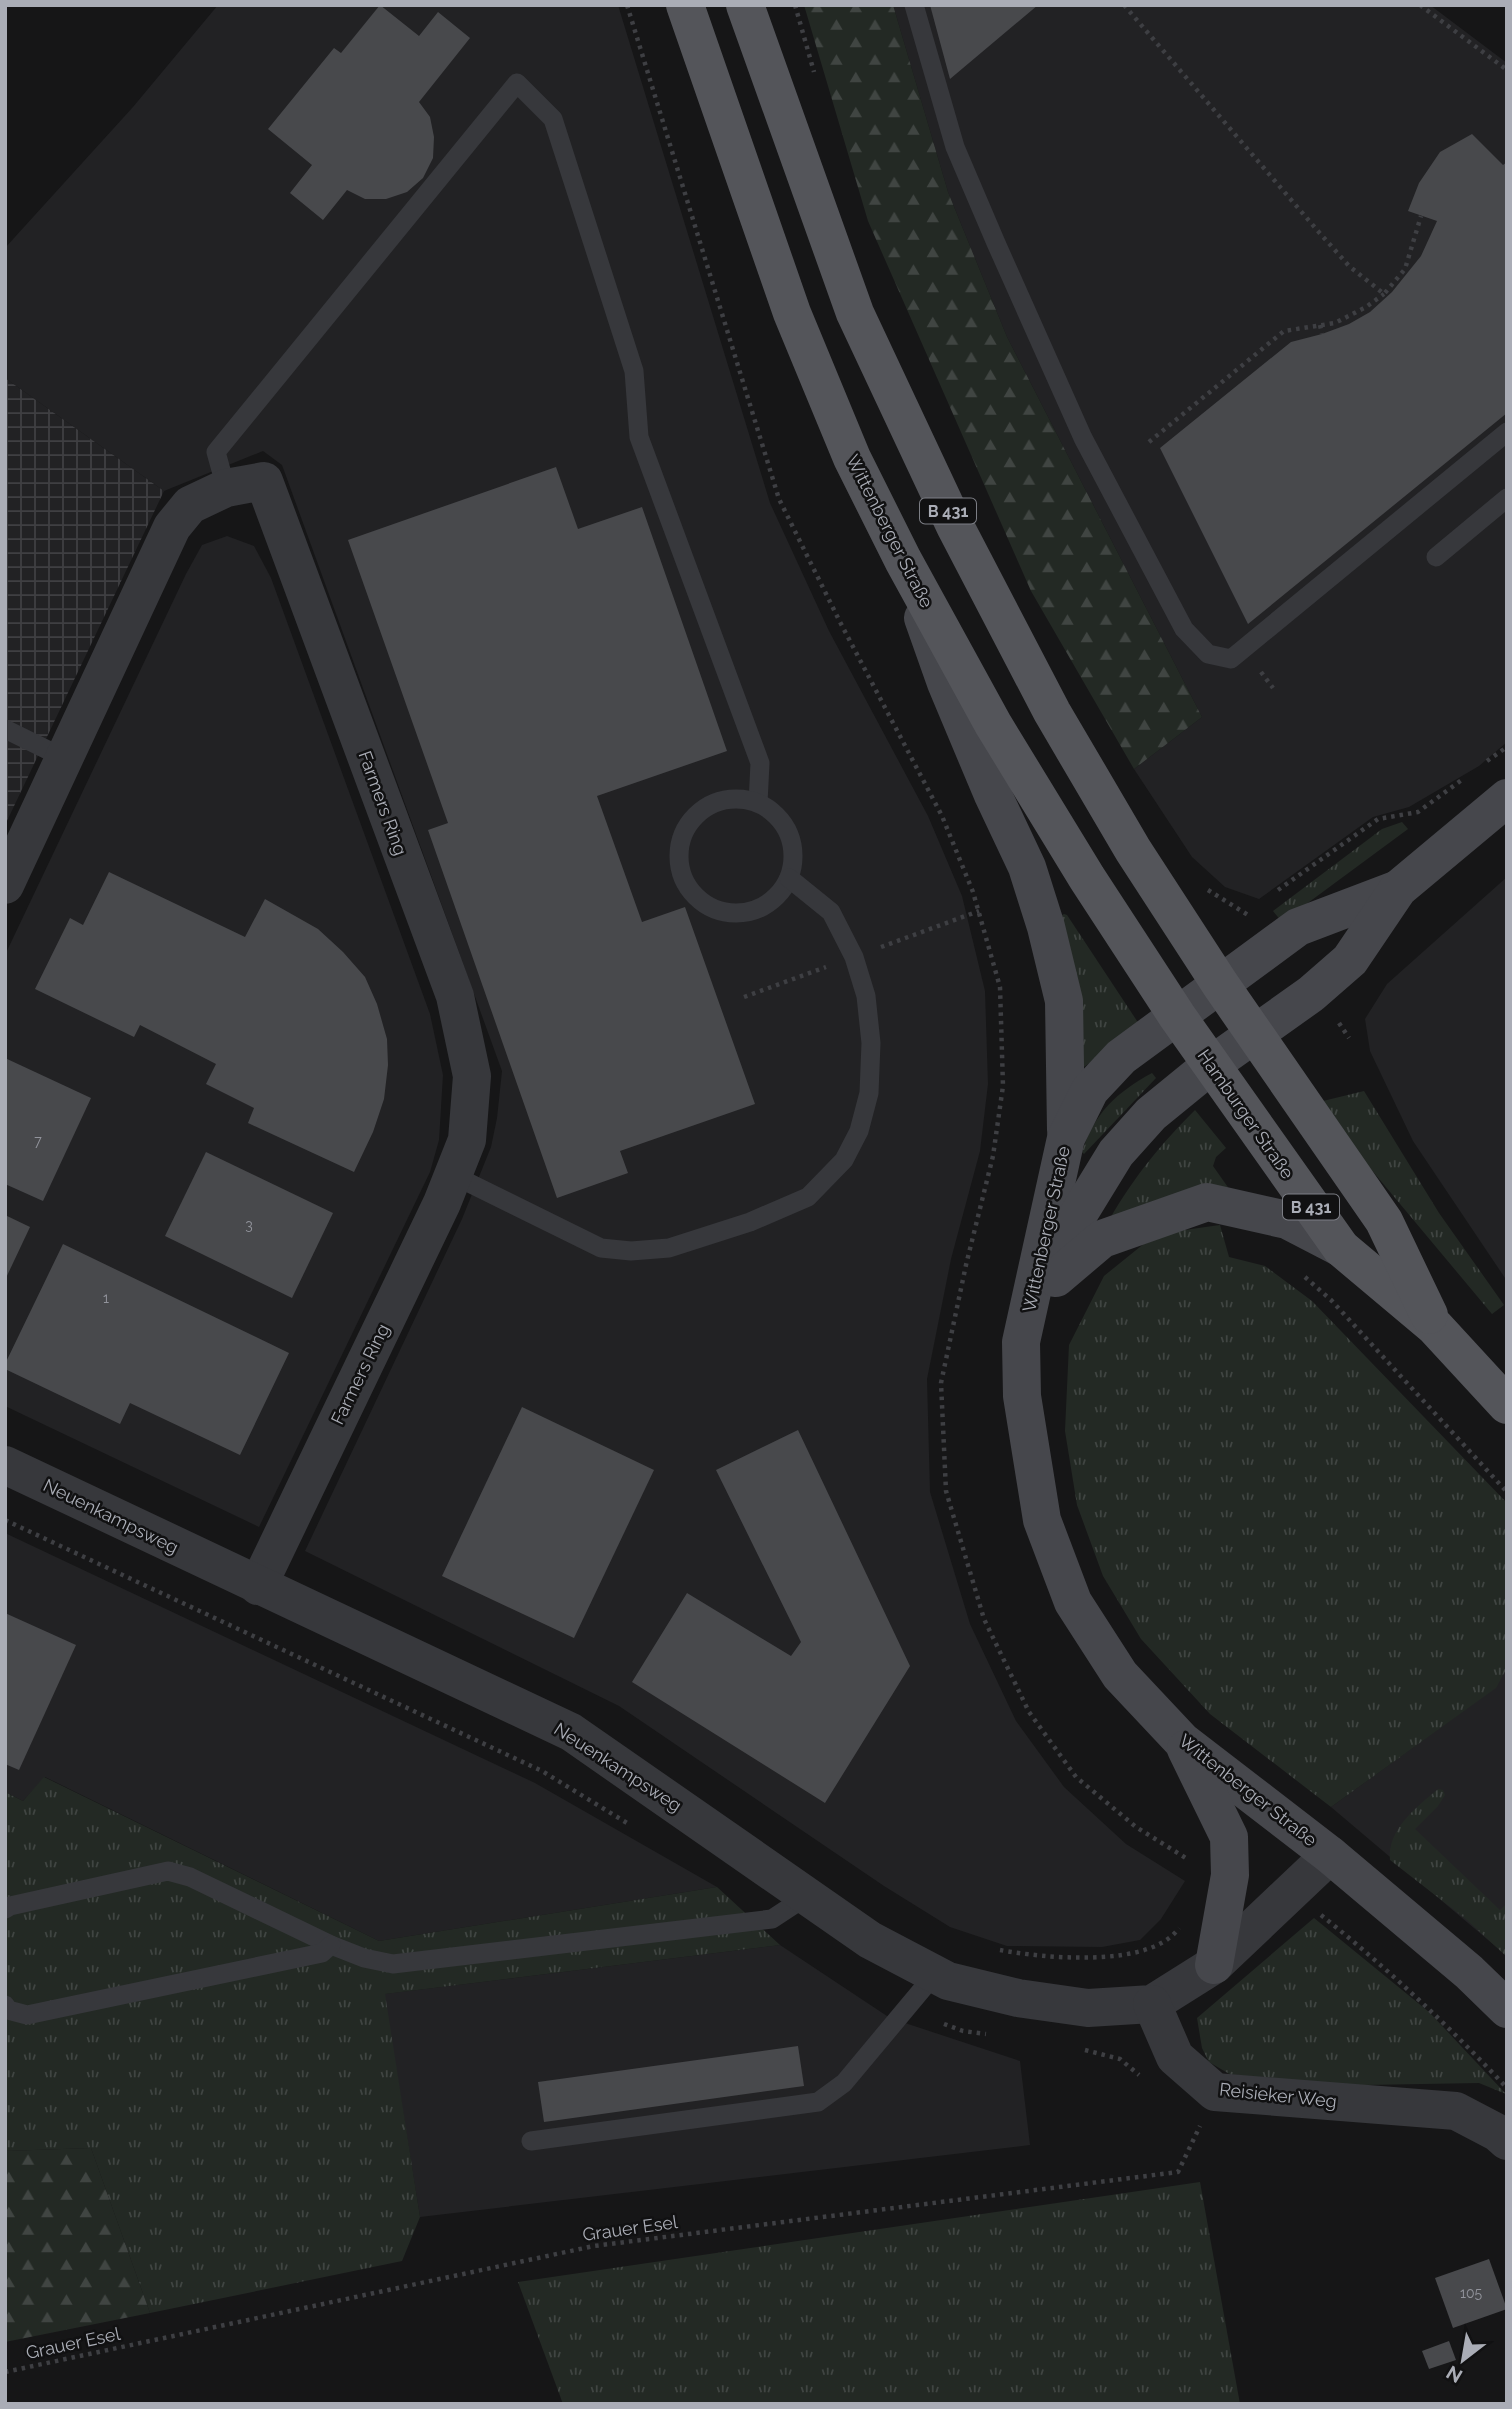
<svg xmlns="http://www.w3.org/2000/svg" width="1512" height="2409" viewBox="0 0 1512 2409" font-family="Raleway,sans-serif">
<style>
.built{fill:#222224}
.industrial{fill:url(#industrial-grid)}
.grass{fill:url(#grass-tufts)}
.forest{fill:url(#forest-firs)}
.building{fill:#48494c}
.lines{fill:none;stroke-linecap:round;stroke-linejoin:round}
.path{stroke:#3e3f43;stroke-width:4.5;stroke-dasharray:3.5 5;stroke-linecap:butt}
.lane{stroke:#37383c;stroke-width:19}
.street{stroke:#37383c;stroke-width:38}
.secondary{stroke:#46474c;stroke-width:38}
.primary{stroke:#54555a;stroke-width:38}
.labels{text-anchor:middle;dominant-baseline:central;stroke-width:5;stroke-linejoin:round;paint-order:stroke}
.number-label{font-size:14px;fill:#92949c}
.shield{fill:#111112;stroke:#7c7e85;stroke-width:2}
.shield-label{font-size:16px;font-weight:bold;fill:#aaadb6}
.street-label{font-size:18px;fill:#aaadb6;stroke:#111112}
</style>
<defs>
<pattern id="industrial-grid" width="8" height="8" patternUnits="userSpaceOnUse" patternTransform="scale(1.75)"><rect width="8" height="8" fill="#222224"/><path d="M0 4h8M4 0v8" fill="none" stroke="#3f3f42"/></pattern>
<pattern id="grass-tufts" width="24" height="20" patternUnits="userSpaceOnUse" patternTransform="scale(1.75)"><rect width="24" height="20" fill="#232924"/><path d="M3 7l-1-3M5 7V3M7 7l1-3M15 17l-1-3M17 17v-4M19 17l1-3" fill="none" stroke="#404542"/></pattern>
<pattern id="forest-firs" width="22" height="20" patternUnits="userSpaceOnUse" patternTransform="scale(1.75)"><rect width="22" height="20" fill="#232924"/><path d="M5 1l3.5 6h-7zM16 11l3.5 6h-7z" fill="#404542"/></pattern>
</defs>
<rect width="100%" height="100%" fill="#161617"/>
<g class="built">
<path d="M 218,5 L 618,5 L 770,503 L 829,631 L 928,816 L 962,896 L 985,991 L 988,1084 L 980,1151 L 951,1259 L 927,1379 L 930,1492 L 970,1624 L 1016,1721 L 1064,1787 L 1126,1844 L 1185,1881 L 1161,1919 L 1140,1940 L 1102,1947 L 1007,1946 L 950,1927 L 884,1886 L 619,1706 L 305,1551 L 462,1219 L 491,1147 L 497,1118 L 502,1071 L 282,465 L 263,451 L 164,491 L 5,378 L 5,248 L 133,107 Z"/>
<path d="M 893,5 L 1430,5 L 1507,63 L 1507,742 L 1479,766 L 1409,807 L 1373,817 L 1259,899 L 1225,887 L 1192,857 L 1134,769 L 1202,717 L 1007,337 L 948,192 Z"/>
<path d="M 227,536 L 254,546 L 271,578 L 430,1014 L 443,1075 L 439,1140 L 430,1172 L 259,1527 L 5,1406 L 5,955 L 186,574 L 202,545 Z"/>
<path d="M 1507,877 L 1507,1281 L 1413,1141 L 1370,1051 L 1365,1019 L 1387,984 Z"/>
<path d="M 5,1533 L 535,1783 L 717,1887 L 379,1941 L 45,1777 L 23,1801 L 5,1792 Z"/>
<path d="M 1507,1668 L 1507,1956 L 1331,1807 L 1495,1688 Z"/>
<path d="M 780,1945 L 890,2018 L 1020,2061 L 1030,2145 L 420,2217 L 384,1994 Z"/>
</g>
<path class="industrial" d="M 5,378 L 164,491 L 5,825 Z"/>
<g class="grass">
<path d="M 1402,822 L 1408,829 L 1282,922 L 1273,911 L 1382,829 Z"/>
<path d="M 1064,914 L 1067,915 L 1141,1027 L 1081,1069 L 1062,915 Z"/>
<path d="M 1152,1073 L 1156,1078 L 1084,1154 L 1082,1152 C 1094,1113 1117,1092 1152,1073 Z"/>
<path d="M 1364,1091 L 1439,1213 L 1504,1305 L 1492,1314 L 1355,1150 L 1323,1101 Z"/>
<path d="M 1195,1110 L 1226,1148 L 1216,1157 L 1213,1166 L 1232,1193 L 1109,1220 C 1135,1176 1159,1146 1195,1110 Z"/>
<path d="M 1220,1225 L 1229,1257 L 1265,1266 L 1312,1301 L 1507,1503 L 1507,1668 L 1496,1688 L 1331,1807 L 1210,1714 L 1141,1639 L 1103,1576 L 1077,1505 L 1065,1431 L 1069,1345 L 1104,1276 L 1156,1234 Z"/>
<path d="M 44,1777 L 379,1941 L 717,1887 L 780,1945 L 385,1994 L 420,2217 L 402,2261 L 150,2313 L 91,2148 L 5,2151 L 5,1792 L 23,1801 Z"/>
<path d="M 1438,1789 L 1443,1790 L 1445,1795 L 1438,1806 L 1415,1829 L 1500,1910 L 1507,1903 L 1507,1957 L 1467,1920 L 1390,1860 C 1387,1829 1417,1807 1438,1789 Z"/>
<path d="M 1314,1918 L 1429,2012 L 1506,2094 L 1479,2083 L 1363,2085 L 1243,2082 L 1209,2062 L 1202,2048 L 1197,2018 Z"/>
<path d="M 1200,2182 L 1240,2404 L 563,2404 L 518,2282 Z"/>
</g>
<g class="forest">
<path d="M 804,5 L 893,5 L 948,192 L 1007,337 L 1202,717 L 1134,769 L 1031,591 L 868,221 Z"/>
<path d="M 91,2148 L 150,2313 L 5,2342 L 5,2151 Z"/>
</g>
<g class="building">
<path d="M 380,5 L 419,36 L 438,12 L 470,38 L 419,102 L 430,117 L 434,137 L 433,158 L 423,178 L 407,192 L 386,199 L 365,199 L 347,190 L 323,220 L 290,193 L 312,165 L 268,129 L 334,48 L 341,53 Z"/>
<path d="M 930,5 L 1038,5 L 950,79 Z"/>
<path d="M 1472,134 L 1503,165 L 1507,162 L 1507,413 L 1248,624 L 1160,448 L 1291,342 L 1322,334 L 1349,324 L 1370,312 L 1392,292 L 1421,256 L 1437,221 L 1408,211 L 1419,183 L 1440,152 Z"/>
<path d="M 556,467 L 578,529 L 642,507 L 727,751 L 597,796 L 642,922 L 685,907 L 755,1104 L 620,1151 L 628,1173 L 557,1198 L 428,830 L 448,823 L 348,540 Z"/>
<path d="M 109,872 L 245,937 L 265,899 L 318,929 L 343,952 L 365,977 L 377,1004 L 387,1039 L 388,1065 L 384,1099 L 373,1132 L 354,1172 L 248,1123 L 254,1108 L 206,1084 L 216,1064 L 140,1025 L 134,1037 L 35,989 L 70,918 L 83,925 Z"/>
<path d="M 5,1058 L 91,1098 L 43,1201 L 5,1184 Z"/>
<path d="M 206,1152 L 333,1213 L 292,1298 L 165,1236 Z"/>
<path d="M 5,1215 L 30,1227 L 5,1280 Z"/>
<path d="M 63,1244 L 289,1353 L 240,1455 L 130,1403 L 120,1424 L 5,1369 L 5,1364 Z"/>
<path d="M 522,1407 L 654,1470 L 574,1638 L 442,1576 Z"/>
<path d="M 798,1430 L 910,1666 L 825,1803 L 632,1682 L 687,1593 L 791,1656 L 801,1642 L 716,1470 Z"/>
<path d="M 5,1613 L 76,1645 L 19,1770 L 5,1764 Z"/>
<path d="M 798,2046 L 804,2086 L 544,2122 L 538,2082 Z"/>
<path d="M 1489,2259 L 1507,2309 L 1453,2328 L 1435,2278 Z"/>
<path d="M 1449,2341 L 1456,2360 L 1429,2369 L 1422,2351 Z"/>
</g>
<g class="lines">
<g class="path">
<path d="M 627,5 L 779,499 L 840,622 L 942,816 L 973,892 L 1000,987 L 1003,1086 L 993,1156 L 966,1265 L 941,1383 L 946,1491 L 984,1619 L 1029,1712 L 1076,1777 L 1136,1827 L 1189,1860"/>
<path d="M 795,5 L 814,72"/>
<path d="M 1124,5 L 1317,230 L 1349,266 L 1384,294 L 1405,269 L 1421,216"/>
<path d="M 1420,5 L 1507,70"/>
<path d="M 1320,325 L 1322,334"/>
<path d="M 1149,442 L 1284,331 L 1335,323 L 1366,307 L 1384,294"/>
<path d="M 1261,672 L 1273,688"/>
<path d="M 1487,761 L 1507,747"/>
<path d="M 1208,890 L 1248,915"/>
<path d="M 1278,890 L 1378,819 L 1418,812 L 1463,779"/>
<path d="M 881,947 L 979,911"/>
<path d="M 744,997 L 826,967"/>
<path d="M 1339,1023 L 1349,1038"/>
<path d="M 1305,1277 L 1331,1300 L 1507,1492"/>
<path d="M 5,1520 L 542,1771 L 627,1823"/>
<path d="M 1321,1915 C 1387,1968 1449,2026 1507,2088"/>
<path d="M 1000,1950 C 1043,1958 1150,1969 1179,1928"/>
<path d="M 944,2024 L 963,2031 L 986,2034"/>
<path d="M 1085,2050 L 1120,2059 L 1139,2075"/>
<path d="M 5,2372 L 594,2246 L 1178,2172 L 1200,2126"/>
</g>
<g class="lane">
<path d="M 914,5 L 955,147 L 996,243 L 1083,438 L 1184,629 L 1208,654 L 1231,659 L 1507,432"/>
<path d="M 226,488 L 216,452 L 517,83 L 553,119 L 634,371 L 639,437 L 760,763 L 758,803"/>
<path d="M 1436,557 L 1507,498"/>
<path d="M 5,729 L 64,758"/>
<circle cx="736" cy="856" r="57"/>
<path d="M 453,1175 L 601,1248 L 631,1251 L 669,1248 L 750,1222 L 808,1197 L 844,1160 L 859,1131 L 869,1093 L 871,1043 L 866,996 L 854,957 L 831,912 L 789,878"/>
<path d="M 5,1909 L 10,1906 L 168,1871 L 190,1877 L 331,1945 L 364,1958 L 393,1964 L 772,1919 L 807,1896"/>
<path d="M 5,2005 L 8,2010 L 27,2015 L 322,1953 L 331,1945"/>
<path d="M 531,2141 L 818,2102 L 844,2083 L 935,1974"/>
</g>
<g class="street">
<path d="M 5,885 L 172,527 L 190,505 L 226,488 L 264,481 L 455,996 L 472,1076 L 467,1140 L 442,1203 L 258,1586"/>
<path d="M 5,1465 L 571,1732 L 870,1940 L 948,1981 L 1018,1998 L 1088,2008 L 1152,2004 L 1214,1965 L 1330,1855"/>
<path d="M 1152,2004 L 1175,2057 L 1215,2092 L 1456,2111 L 1498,2133 L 1507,2141"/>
</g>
<g class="secondary">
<path d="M 923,618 L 946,683 L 993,795 L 1027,867 L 1046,927 L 1064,1001 L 1066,1130"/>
<path d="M 1398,889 L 1298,927 L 1121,1057 L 1090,1090 L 1066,1138 L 1021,1342 L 1022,1396 L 1042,1520 L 1073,1602 L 1120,1675 L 1182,1741 L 1330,1855 L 1469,1972 L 1507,2009"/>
<path d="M 1057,1274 L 1078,1215 L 1116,1153 L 1151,1114 L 1211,1065 L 1311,994 L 1350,960 L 1398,889 L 1507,798"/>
<path d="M 1056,1278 L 1102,1239 L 1207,1202 L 1287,1220 L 1341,1248"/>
<path d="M 1186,1749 L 1229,1837 L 1230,1875 L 1214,1965"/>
</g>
<g class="primary">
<path d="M 685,5 L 792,313 L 852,458 L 903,560 L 993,724 L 1087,878 L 1177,1016 L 1341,1248 L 1435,1327 L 1507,1405"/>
<path d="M 745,5 L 855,313 L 955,526 L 1052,712 L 1133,850 L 1220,984 L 1384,1221 L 1429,1315"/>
</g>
</g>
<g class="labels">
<g class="number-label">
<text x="38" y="1141">7</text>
<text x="249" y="1225">3</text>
<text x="106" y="1298">1</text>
<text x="1471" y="2293">105</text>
</g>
<g class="shield">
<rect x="920" y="498.5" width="56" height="25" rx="5"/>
<rect x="1283" y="1194.5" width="56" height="25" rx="5"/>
</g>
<g class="shield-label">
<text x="948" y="511">B 431</text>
<text x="1311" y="1207">B 431</text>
</g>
<g class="street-label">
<text transform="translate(890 531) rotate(63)">Wittenberger Straße</text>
<text transform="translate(383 803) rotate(70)">Farmers Ring</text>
<text transform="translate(1246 1114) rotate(55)">Hamburger Straße</text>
<text transform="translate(1046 1229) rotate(-78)">Wittenberger Straße</text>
<text transform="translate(360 1374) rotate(-64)">Farmers Ring</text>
<text transform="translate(111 1516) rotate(26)">Neuenkampsweg</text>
<text transform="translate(618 1767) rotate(33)">Neuenkampsweg</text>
<text transform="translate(1248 1790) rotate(38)">Wittenberger Straße</text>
<text transform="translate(1278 2095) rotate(6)">Reisieker Weg</text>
<text transform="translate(630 2228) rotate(-8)">Grauer Esel</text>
<text transform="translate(73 2343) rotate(-12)">Grauer Esel</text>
</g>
</g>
<rect width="1512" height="2409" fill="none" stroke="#aaadb6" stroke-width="14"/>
<g transform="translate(1463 2360) rotate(211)" stroke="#111112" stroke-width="5" paint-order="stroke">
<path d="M0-5L12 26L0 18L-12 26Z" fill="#aaadb6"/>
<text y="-10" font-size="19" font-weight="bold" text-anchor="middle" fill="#aaadb6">N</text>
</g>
</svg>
